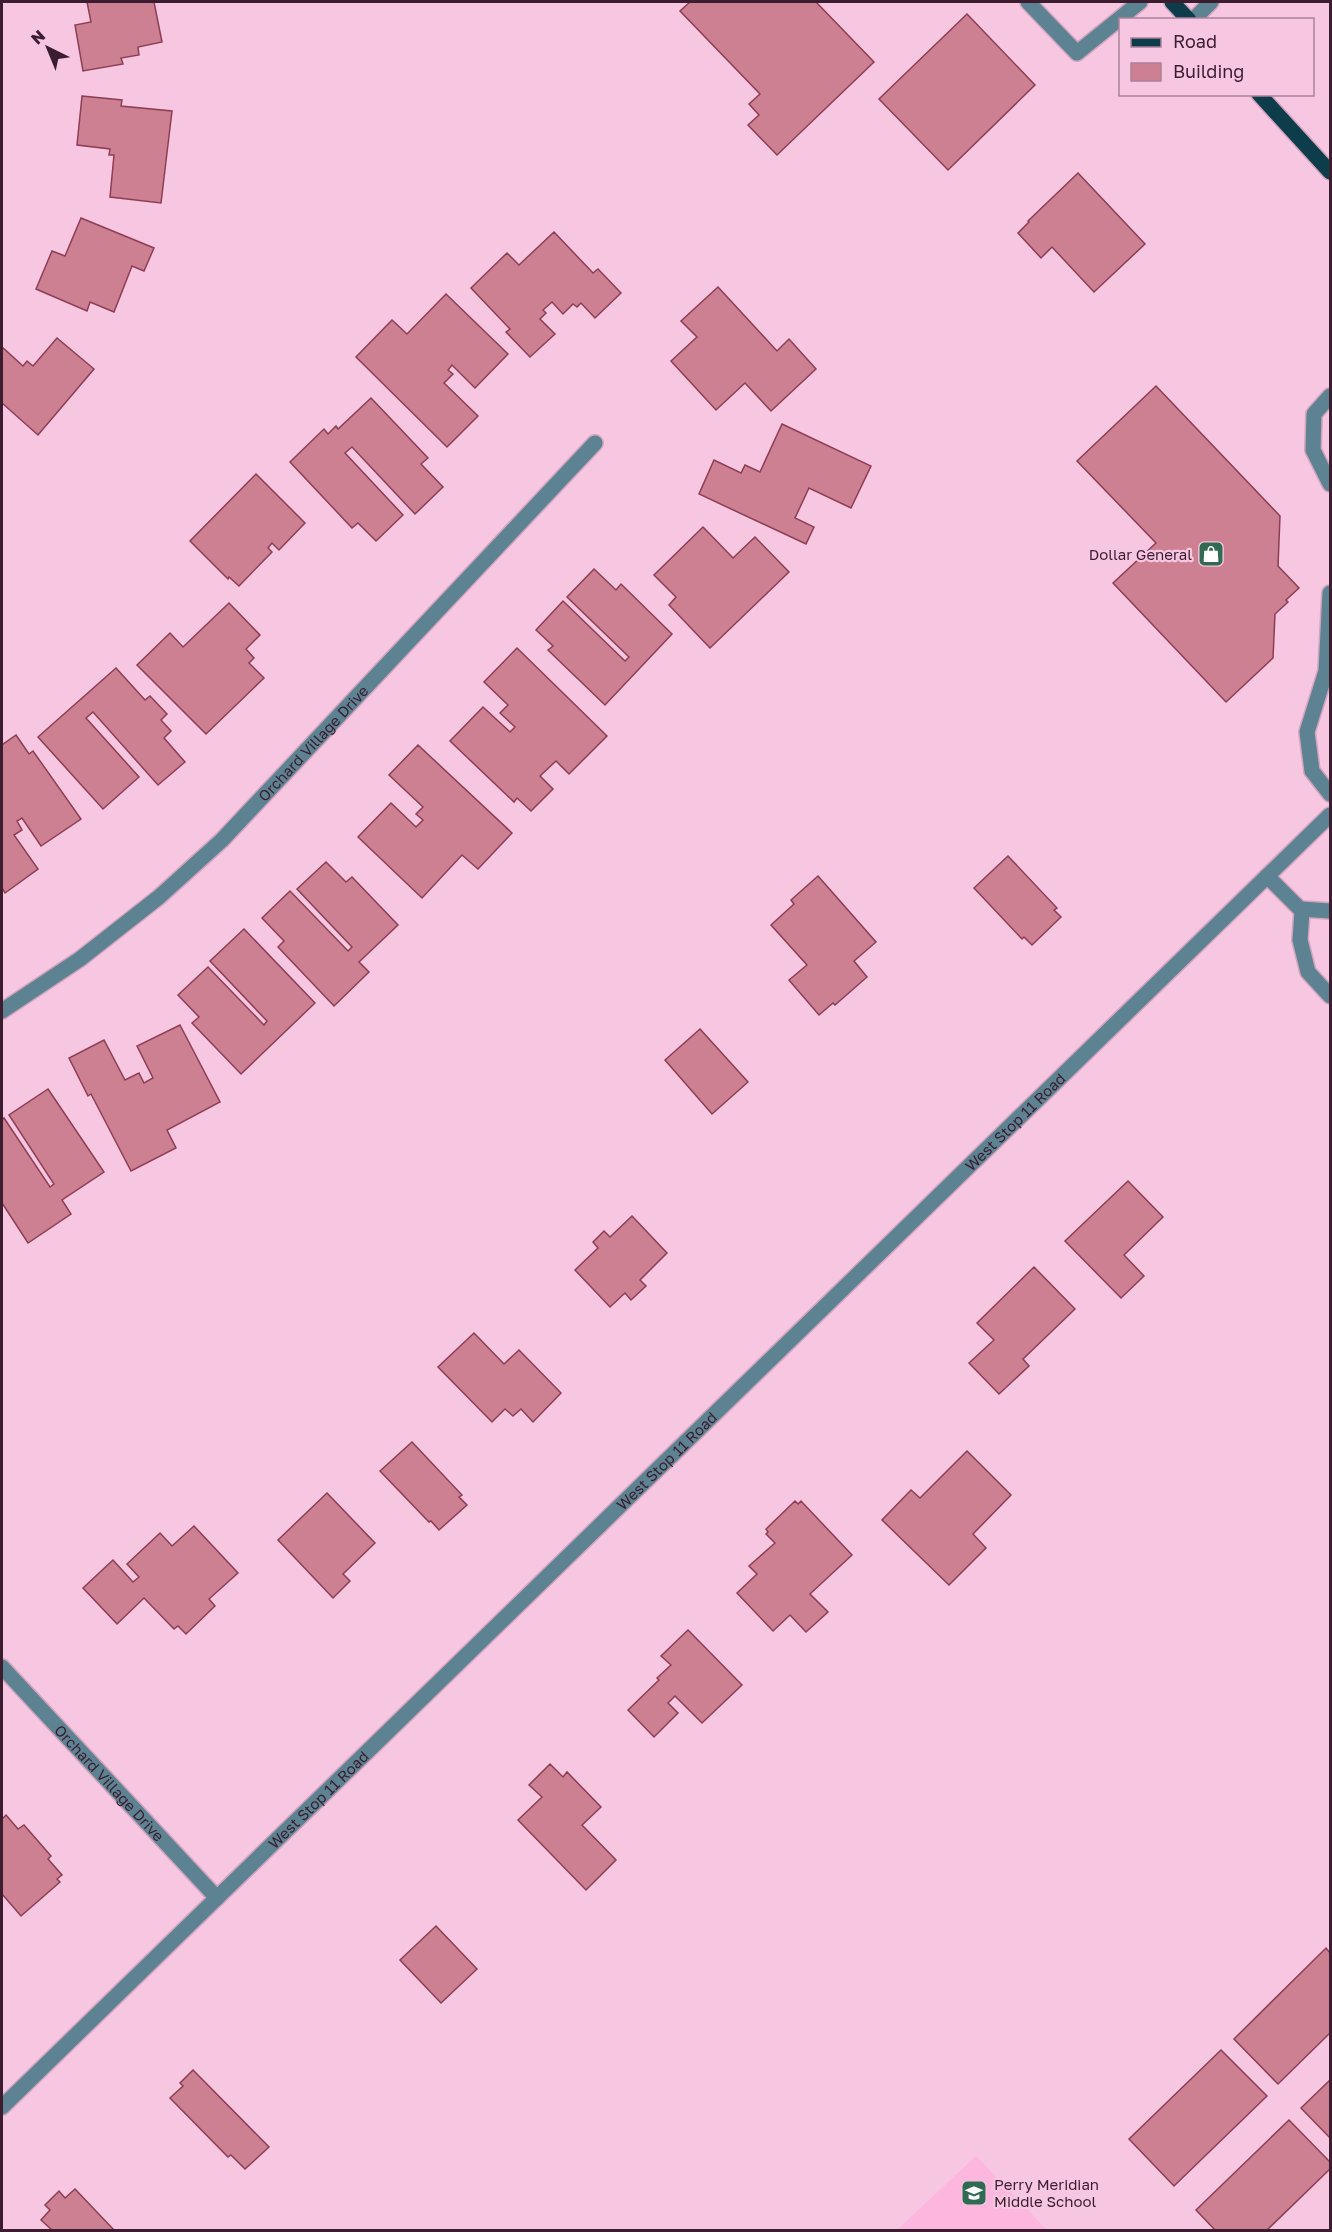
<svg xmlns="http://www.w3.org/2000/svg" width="1332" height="2232" viewBox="0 0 1332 2232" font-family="'Golos Text',sans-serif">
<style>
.built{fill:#fdb6dd}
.building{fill:#cd8091;stroke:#8d3e54;stroke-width:1.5}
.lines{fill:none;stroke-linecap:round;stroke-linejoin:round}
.minor-casing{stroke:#d1a4bd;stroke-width:18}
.major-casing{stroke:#d1a4bd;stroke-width:18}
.minor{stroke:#5d8393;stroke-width:15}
.major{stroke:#0d3c4b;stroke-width:15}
.labels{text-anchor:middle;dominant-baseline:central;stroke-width:4.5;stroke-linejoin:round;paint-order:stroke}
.poi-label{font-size:15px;fill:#3b1d2f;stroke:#f7c6e1;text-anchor:end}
.street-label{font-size:15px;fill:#3b1d2f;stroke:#f7c6e1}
</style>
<rect width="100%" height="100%" fill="#f7c6e1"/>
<path class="built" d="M 976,2156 L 1047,2230 L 897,2230 Z"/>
<g class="building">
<path d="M 87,2 L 154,2 L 162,42 L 138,47 L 139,55 L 121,58 L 123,64 L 83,71 L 75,25 L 91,22 Z"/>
<path d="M 690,2 L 816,2 L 874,62 L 777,155 L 748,125 L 759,115 L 749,104 L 760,94 L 680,11 Z"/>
<path d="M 967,14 L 1035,85 L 948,170 L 879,99 Z"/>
<path d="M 82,96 L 122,100 L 121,106 L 172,111 L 161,203 L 110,197 L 114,155 L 109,155 L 110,149 L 77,145 Z"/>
<path d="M 1078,173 L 1145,244 L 1094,292 L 1052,247 L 1041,258 L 1018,233 L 1029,222 L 1028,221 Z"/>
<path d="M 81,218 L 154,248 L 144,271 L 132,266 L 114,312 L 90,302 L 87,311 L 36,289 L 52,251 L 65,256 Z"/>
<path d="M 554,232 L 593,273 L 598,269 L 621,293 L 595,318 L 581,303 L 577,307 L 573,304 L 563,314 L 552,302 L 543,310 L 546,313 L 540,319 L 555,334 L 530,357 L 506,332 L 510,329 L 471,288 L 507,253 L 519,265 Z"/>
<path d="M 718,287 L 777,351 L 789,339 L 816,369 L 771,411 L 745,383 L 716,410 L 671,361 L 697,337 L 681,321 Z"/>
<path d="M 446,294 L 508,354 L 475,388 L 452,365 L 448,370 L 453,374 L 444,383 L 478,416 L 447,447 L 356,357 L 392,320 L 407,334 Z"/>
<path d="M 57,338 L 94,369 L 38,435 L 2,403 L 2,347 L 23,366 L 27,361 L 33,366 Z"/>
<path d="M 1156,386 L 1280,516 L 1278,566 L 1299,588 L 1286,600 L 1288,602 L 1275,614 L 1273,658 L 1226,702 L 1113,583 L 1156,543 L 1077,461 Z"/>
<path d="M 371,398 L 428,458 L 421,464 L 443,487 L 415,514 L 352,447 L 345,453 L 403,515 L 376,541 L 358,523 L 352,528 L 290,462 L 324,429 L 328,434 L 336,426 L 338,429 Z"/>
<path d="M 782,424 L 871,466 L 851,508 L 809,488 L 795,518 L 814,527 L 806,544 L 699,494 L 714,460 L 741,473 L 745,465 L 760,472 Z"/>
<path d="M 256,474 L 305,523 L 279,550 L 272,543 L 268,548 L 272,552 L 239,586 L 229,577 L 228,579 L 190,541 Z"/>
<path d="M 703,527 L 733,558 L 755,537 L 789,572 L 710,648 L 669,605 L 676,597 L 654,575 Z"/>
<path d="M 594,569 L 616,590 L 621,584 L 672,634 L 605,705 L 548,650 L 553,646 L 536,630 L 563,601 L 625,661 L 629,657 L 567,597 Z"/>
<path d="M 229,603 L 260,635 L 246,649 L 254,658 L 249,663 L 264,678 L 206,734 L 137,665 L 170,633 L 183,647 Z"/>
<path d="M 517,648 L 607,736 L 569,774 L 556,761 L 540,776 L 553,789 L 531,811 L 517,798 L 514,802 L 450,741 L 483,707 L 510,732 L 515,727 L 500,713 L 508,705 L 484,682 Z"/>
<path d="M 116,668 L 145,700 L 150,696 L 167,714 L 161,720 L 171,731 L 164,738 L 185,762 L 158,785 L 93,712 L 86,718 L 139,777 L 103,809 L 38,737 Z"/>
<path d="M 16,735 L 29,754 L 33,751 L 81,819 L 41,846 L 22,818 L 17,821 L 22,830 L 14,835 L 38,869 L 5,893 L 2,888 L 2,745 Z"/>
<path d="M 418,745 L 512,833 L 478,869 L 462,855 L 422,898 L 358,837 L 391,803 L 416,827 L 423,820 L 416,814 L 423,807 L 389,775 Z"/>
<path d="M 1008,856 L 1057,908 L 1054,910 L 1061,917 L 1032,945 L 1024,937 L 1022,939 L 974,888 Z"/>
<path d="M 326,862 L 346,882 L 352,877 L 398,925 L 359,962 L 369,972 L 334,1006 L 278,947 L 284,941 L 262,918 L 290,891 L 348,951 L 352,947 L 297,889 Z"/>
<path d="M 818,876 L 876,942 L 854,961 L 867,977 L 835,1005 L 833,1003 L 819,1015 L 789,980 L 807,965 L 771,925 L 794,904 L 791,900 Z"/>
<path d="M 244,929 L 315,1003 L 241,1074 L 192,1023 L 199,1017 L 178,995 L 208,967 L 264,1025 L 267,1021 L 210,961 Z"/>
<path d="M 180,1025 L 220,1102 L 167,1130 L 176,1148 L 131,1171 L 91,1094 L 88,1096 L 69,1058 L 104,1040 L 125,1080 L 139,1073 L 144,1083 L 153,1078 L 137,1046 Z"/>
<path d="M 700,1029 L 748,1082 L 712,1114 L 665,1060 Z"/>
<path d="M 48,1089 L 104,1172 L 62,1200 L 71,1214 L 28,1243 L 2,1203 L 2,1120 L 4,1118 L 50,1187 L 54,1184 L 9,1115 Z"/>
<path d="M 1128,1181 L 1163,1217 L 1124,1255 L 1144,1276 L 1121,1298 L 1065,1241 Z"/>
<path d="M 632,1216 L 667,1253 L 640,1280 L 646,1286 L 631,1300 L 625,1293 L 610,1307 L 575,1270 L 598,1248 L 593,1242 L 604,1231 L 610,1237 Z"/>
<path d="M 1034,1267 L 1075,1309 L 1023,1359 L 1029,1366 L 999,1394 L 969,1363 L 994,1340 L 977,1323 Z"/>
<path d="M 474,1333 L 504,1364 L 519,1350 L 561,1393 L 533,1422 L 521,1409 L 513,1416 L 505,1409 L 492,1422 L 438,1367 Z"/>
<path d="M 412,1442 L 462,1495 L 459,1497 L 467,1505 L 439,1530 L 431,1521 L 429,1522 L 380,1471 Z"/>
<path d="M 967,1451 L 1011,1495 L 973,1534 L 986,1548 L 949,1585 L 882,1520 L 911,1490 L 920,1498 Z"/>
<path d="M 327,1493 L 375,1543 L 343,1574 L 350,1581 L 333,1598 L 278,1540 Z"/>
<path d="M 795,1501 L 798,1504 L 801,1501 L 852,1555 L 810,1594 L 828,1612 L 806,1632 L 790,1615 L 773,1631 L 737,1593 L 757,1574 L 749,1566 L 775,1543 L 766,1534 L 768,1532 L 766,1529 Z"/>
<path d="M 194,1526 L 238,1573 L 209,1599 L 215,1606 L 186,1634 L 178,1626 L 174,1629 L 144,1598 L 117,1624 L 83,1588 L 113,1560 L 133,1582 L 139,1577 L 127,1564 L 160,1533 L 172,1546 Z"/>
<path d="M 688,1630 L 742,1685 L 702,1723 L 675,1696 L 668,1703 L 678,1713 L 654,1737 L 628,1710 L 659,1680 L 657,1678 L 671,1665 L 661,1656 Z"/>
<path d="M 550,1764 L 563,1777 L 567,1772 L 601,1807 L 582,1825 L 616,1860 L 586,1890 L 518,1820 L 542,1797 L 529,1785 Z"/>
<path d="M 6,1815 L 18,1829 L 24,1825 L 51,1856 L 48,1859 L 62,1875 L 57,1879 L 60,1882 L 21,1916 L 2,1894 L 2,1819 Z"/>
<path d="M 436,1926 L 477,1969 L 441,2003 L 400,1960 Z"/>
<path d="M 1326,1948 L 1330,1953 L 1330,2033 L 1278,2084 L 1234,2039 Z"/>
<path d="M 1221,2050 L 1267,2096 L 1174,2186 L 1129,2139 Z"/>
<path d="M 193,2070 L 269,2147 L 245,2169 L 231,2155 L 228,2157 L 170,2098 L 183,2086 L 180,2083 Z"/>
<path d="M 1330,2080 L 1330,2138 L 1301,2108 Z"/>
<path d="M 1289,2120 L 1330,2162 L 1330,2169 L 1267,2230 L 1215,2230 L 1196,2210 Z"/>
<path d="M 75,2189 L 114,2230 L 52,2230 L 41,2220 L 50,2210 L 45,2205 L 59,2191 L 65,2198 Z"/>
</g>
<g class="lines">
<g class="minor-casing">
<g id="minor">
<path d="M 1028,2 L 1077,53 L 1140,2"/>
<path d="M 1193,20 L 1211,2"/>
<path d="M 1330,396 L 1314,414 L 1313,450 L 1330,484"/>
<path d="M 1330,593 L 1326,671 L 1307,732 L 1312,771 L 1330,794"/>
<path d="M 1267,876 L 1302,911 L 1300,940 L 1308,972 L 1330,996"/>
<path d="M 1301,909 L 1330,911"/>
<path id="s1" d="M 2,1011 L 80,959 L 159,897 L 222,840 L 595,443"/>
<path id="s2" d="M 2,1667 L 217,1898"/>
<path id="s3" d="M 2,2107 L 1330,815"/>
</g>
</g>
<g class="major-casing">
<g id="major">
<path d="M 1172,2 L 1189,20"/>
<path d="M 1259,94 L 1330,172"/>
</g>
</g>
<use href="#minor" class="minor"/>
<use href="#major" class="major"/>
</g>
<defs>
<g id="shop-square" transform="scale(1.35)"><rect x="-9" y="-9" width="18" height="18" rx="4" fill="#316a53" stroke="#f7c6e1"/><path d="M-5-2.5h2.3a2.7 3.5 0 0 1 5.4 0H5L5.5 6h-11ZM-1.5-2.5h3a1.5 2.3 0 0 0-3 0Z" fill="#fff"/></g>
<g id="school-square" transform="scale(1.35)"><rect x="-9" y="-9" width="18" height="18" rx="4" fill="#316a53" stroke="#f7c6e1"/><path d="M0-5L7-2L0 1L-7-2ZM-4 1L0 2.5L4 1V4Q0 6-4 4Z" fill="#fff"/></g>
</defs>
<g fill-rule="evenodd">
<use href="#shop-square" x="1211" y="554"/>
<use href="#school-square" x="974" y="2193"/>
</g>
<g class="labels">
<g class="poi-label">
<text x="1192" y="554">Dollar General</text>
<text x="994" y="2184" text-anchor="start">Perry Meridian<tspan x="994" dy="17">Middle School</tspan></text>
</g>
<g class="street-label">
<text stroke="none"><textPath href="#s1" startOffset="412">Orchard Village Drive</textPath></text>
<text stroke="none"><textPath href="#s3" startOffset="1413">West Stop 11 Road</textPath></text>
<text stroke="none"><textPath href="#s3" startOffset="927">West Stop 11 Road</textPath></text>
<text stroke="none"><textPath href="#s2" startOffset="158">Orchard Village Drive</textPath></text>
<text stroke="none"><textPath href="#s3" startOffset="441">West Stop 11 Road</textPath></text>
</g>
</g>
<rect width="1332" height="2232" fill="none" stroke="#3b1d2f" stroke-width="6"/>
<rect x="1119" y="18" width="195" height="78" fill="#f7c6e1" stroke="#ac829a" stroke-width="1.5"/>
<rect x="1131" y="38" width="30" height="9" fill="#0d3c4b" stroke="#ac829a" stroke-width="1.5"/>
<text x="1173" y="48" font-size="18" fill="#3b1d2f">Road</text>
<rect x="1131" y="63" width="30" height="18" fill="#cd8091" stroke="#ac829a" stroke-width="1.5"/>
<text x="1173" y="78" font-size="18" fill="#3b1d2f">Building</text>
<g transform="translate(48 48) rotate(317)" stroke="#f7c6e1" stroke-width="4.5" paint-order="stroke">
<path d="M0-4.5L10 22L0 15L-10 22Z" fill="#3b1d2f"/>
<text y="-9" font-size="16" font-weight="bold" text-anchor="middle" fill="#3b1d2f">N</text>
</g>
</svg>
